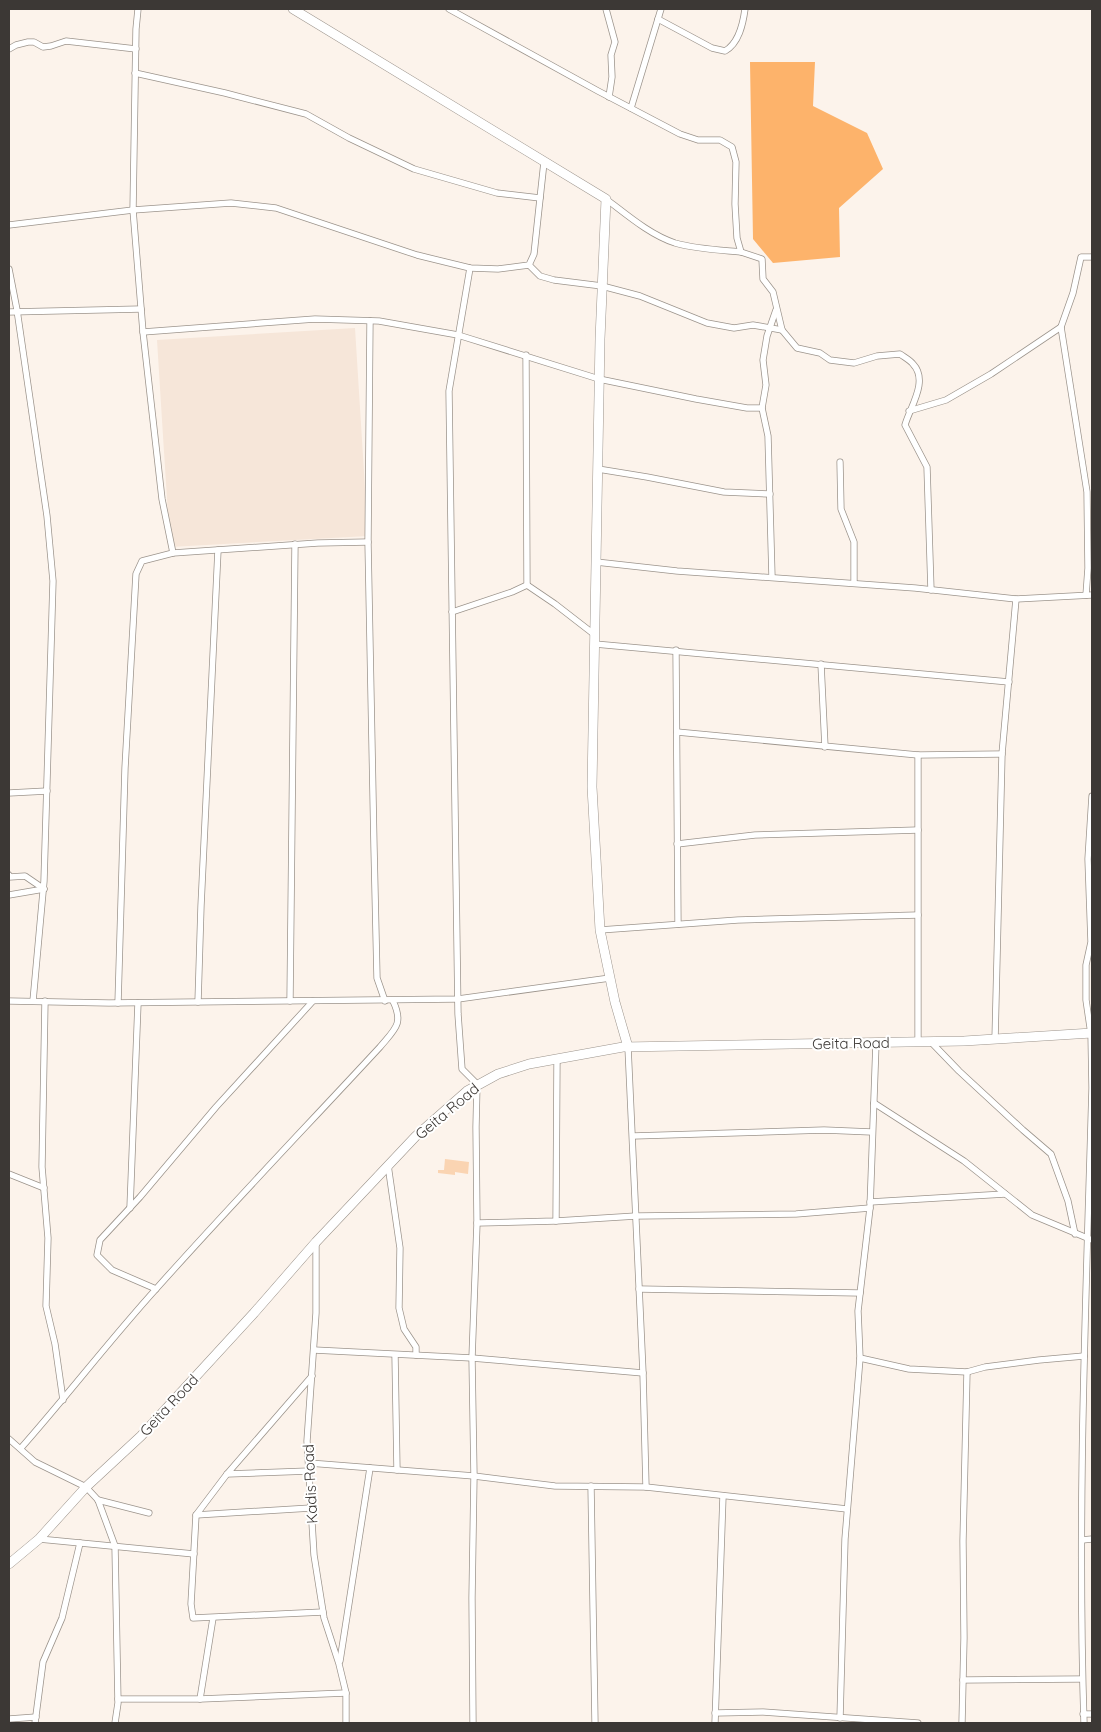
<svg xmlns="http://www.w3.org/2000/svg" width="1101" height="1732" viewBox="0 0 1101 1732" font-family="Quicksand,sans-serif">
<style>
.built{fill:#f6e6d9}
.green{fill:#fad4b2}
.forest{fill:#fdb36b}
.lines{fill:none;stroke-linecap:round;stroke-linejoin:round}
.street-casing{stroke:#9c948c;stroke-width:7}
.secondary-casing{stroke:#9c948c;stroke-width:10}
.street{stroke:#fff;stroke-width:5.5}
.secondary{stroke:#fff;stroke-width:9}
.labels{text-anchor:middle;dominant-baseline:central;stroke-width:4;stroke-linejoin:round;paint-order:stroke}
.street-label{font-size:15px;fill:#3c3835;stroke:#fff}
</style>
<rect width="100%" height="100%" fill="#fcf3eb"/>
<path class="built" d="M 355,328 L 368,536 L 170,547 L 157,340 Z"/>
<path class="green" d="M 445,1159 L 469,1162 L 468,1174 L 455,1172 L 455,1175 L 438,1173 L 438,1170 L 444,1170 Z"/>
<path class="forest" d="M 750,62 L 815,62 L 813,106 L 867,133 L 883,169 L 839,208 L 840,257 L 773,263 L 753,239 Z"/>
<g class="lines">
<g class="street-casing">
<g id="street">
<path d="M 138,9 L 136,29 L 133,210 L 143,332 L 162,499 L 173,553"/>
<path d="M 449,9 L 598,91 L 680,134 L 698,140 L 720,140 L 732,147 L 736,162 L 735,204 L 737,238 L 741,252 L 762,259 L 763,279 L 773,292 L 782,330 L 797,348 L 820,353 L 830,360 L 854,363 L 877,356 L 900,354 C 904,357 910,360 913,364 C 929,381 910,407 905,425 L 927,467 L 931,590"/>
<path d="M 606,9 L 615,42 L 611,55 L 612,77 L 609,97"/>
<path d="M 658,19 L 712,48 L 725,51 C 739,43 743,24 745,9"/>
<path d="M 9,49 L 16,45 L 28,42 L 34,42 L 43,47 L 51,46 L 66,41 L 136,49"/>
<path d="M 135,73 L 225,93 L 306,114 L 349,138 L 414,169 L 497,193 L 540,198"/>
<path d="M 631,108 L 661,9"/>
<path d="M 606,199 C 626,214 650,235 675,243 C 696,249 719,250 741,252"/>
<path d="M 9,225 L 133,210 L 231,203 L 276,208 L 417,255 L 470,268 L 498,269 L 529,265 L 534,254 L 544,162"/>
<path d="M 529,265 L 540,276 L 554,280 L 602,286 L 640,296 L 707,323 L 734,328 L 753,325 L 782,330"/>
<path d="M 470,268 L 449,391 L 458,1014 L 462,1069 L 477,1084 L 476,1127 L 477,1223 L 472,1358 L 474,1476 L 472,1598 L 473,1723"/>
<path d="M 9,269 L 17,310 L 47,516 L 53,581 L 44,881 L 33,1001"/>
<path d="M 9,312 L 141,309"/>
<path d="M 370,321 L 368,542 L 374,847 L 377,978 L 385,1001"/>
<path d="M 1061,327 L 1087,492 L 1088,568 L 1086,595"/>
<path d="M 143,332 L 315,319 L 379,321 L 458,335 L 599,379 L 696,399 L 747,408 L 762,408"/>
<path d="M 909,411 L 946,400 L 991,374 L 1061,327 L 1073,293 L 1081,257 L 1092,257"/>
<path d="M 840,462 L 841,509 L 854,542 L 854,583"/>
<path d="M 598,469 L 647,477 L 724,492 L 770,494"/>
<path d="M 596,562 L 677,571 L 915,588 L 1016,599 L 1092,595"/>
<path d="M 772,577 L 768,436 L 762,408 L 766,385 L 763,360 L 767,336 L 776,310"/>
<path d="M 527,585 L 555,604 L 595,635"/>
<path d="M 452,612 L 512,592 L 527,585 L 526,355"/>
<path d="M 595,644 L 1009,682"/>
<path d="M 676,650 L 678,924"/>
<path d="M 821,664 L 825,747"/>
<path d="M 677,732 L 918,755 L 1002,754"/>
<path d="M 9,793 L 47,791"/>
<path d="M 677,844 L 755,835 L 918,830"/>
<path d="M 9,875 L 10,877 L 25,876 L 44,889"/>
<path d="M 9,895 L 44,889"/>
<path d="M 600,930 L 738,920 L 918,915"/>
<path d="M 9,1001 L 109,1003 L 458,999 L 610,978"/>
<path d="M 45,1001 L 42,1167 L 48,1238 L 46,1306 L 55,1344 L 63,1400"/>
<path d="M 290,1001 L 295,544"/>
<path d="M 198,1002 L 201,906 L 218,550"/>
<path d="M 118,1003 L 125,768 L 136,574 L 142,561 L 173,553 L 318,543 L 368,542"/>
<path d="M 995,1040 L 1002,754 L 1016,599"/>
<path d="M 918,1042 L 918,755"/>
<path d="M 931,1042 L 959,1071 L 1023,1130 L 1051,1154 L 1068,1201 L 1075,1234"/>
<path d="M 628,1047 L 643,1373 L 646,1487"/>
<path d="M 874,1103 L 964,1161 L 1032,1215 L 1092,1240"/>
<path d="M 633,1136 L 824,1130 L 872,1132"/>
<path d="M 388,1165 L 400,1248 L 399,1308 L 404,1329 L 416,1347 L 416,1355"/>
<path d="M 9,1174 L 44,1188"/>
<path d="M 870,1202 L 1005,1194"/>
<path d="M 130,1208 L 138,1003"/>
<path d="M 556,1221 L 557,1059"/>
<path d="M 477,1223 L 556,1221 L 636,1216 L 796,1214 L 870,1208"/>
<path d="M 316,1242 L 316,1313 L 307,1441 L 314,1555 L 324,1618 L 339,1664 L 346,1693 L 346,1723"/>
<path d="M 156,1289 L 112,1270 L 97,1255 L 100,1240 L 140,1197 L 216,1107 L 313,1001"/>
<path d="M 639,1289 L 860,1293"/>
<path d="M 314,1350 L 472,1358 L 643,1373"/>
<path d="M 395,1355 L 397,1470"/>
<path d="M 860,1358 L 909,1369 L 967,1372 L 985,1367 L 1039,1360 L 1084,1356"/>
<path d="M 312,1376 L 227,1474 L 196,1515 L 191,1604 L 193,1618 L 323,1612"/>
<path d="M 9,1439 L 35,1462 L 86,1487 L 98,1500 L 115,1546 L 118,1703 L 115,1723"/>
<path d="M 21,1448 C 67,1396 109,1341 156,1289 C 229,1207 305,1128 380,1047 C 395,1029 404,1024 393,1001"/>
<path d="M 309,1463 L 474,1476 L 555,1486 L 646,1487 L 847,1509"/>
<path d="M 227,1474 L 309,1471"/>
<path d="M 591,1486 L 595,1723"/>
<path d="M 98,1500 L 149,1513"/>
<path d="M 196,1515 L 311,1508"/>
<path d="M 39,1539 L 194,1554"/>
<path d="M 1082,1540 L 1092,1539"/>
<path d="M 340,1661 L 370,1468"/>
<path d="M 963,1680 L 1082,1679"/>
<path d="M 118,1699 L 200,1699 L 346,1693"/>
<path d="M 200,1699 L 213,1618"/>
<path d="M 715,1713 L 763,1712 L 918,1723"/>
<path d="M 1083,1714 L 1092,1714"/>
<path d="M 840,1718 L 845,1539 L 860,1358 L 858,1311 L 870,1208 L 876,1043"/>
<path d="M 9,1719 L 36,1717"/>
<path d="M 35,1723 L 43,1662 L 62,1618 L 80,1543"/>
<path d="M 715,1723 L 723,1496"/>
<path d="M 962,1723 L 964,1638 L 963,1541 L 967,1372"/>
<path d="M 1084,1723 C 1077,1511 1086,1300 1092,1088 L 1091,1034 L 1086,1000 L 1086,965 L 1091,942 L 1088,859 L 1092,796"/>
</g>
</g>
<g class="secondary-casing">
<g id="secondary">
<path d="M 293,9 L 606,199 L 600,339 L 592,787 L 600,930 L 615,1002 L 628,1047"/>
<path d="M 9,1564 L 39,1539 L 86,1487 L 141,1436 L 254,1313 L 316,1242 L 416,1136 L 467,1091 L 498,1074 L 529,1064 L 623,1047 L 964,1041 L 1092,1033"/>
</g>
</g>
<use href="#street" class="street"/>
<use href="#secondary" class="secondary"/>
</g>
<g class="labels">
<g class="street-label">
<text transform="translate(851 1043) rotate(-1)">Geita Road</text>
<text transform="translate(447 1111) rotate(-40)">Geita Road</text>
<text transform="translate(169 1405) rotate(-47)">Geita Road</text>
<text transform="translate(310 1484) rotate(-93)">Kadis Road</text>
</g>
</g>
<rect width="1101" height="1732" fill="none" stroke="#3c3835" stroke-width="20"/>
</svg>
